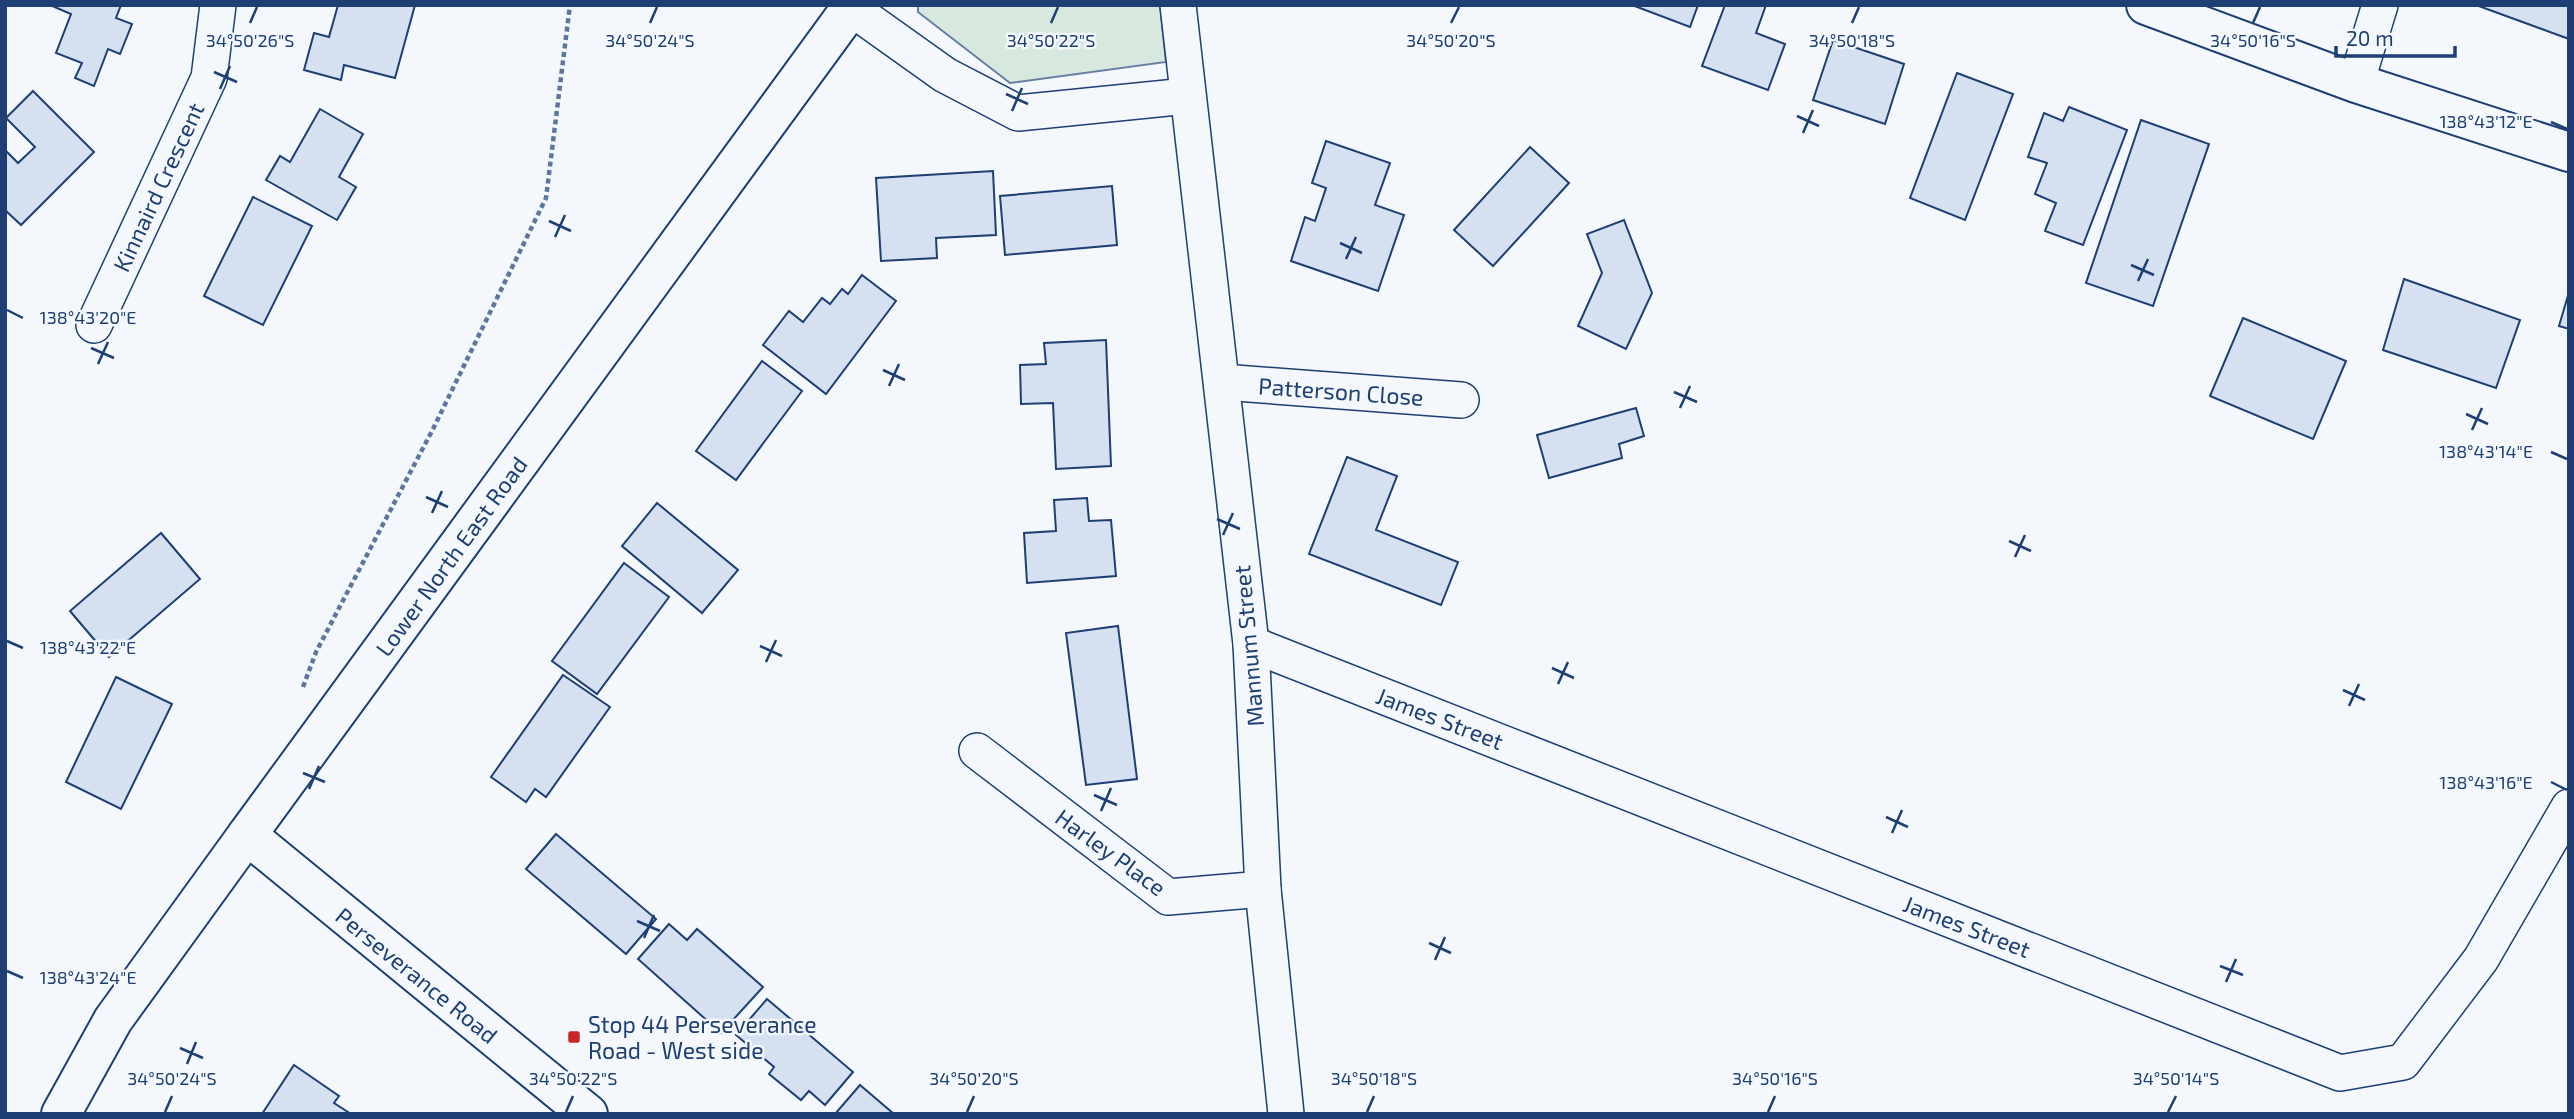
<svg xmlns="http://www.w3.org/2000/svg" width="2574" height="1119" viewBox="0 0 2574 1119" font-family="'Exo 2',sans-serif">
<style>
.green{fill:#d7e8df;stroke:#687fa3;stroke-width:2}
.building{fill:#d5e0f0;stroke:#1d3f73;stroke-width:2}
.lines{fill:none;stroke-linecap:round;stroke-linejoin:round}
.street-casing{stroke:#1d3f73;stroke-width:38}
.secondary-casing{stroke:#1d3f73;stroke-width:42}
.primary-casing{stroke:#1d3f73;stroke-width:42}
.path{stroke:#5e769c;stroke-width:4.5;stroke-dasharray:5 3.5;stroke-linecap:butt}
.street{stroke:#f4f7fb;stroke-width:35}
.secondary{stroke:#f4f7fb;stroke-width:38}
.primary{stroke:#f4f7fb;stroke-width:38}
.ticks{fill:none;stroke:#1d3f73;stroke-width:2.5}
.poi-dot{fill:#c62828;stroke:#f4f7fb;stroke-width:2.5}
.labels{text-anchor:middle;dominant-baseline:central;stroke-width:5;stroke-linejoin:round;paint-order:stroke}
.street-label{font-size:23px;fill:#1d3f73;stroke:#f4f7fb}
.poi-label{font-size:23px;fill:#1d3f73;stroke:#f4f7fb;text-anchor:start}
.ticks-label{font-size:18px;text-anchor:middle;fill:#1d3f73;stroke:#f4f7fb;stroke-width:5;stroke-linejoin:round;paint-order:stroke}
</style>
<rect width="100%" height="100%" fill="#f4f7fb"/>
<path class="green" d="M 918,5 L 1160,5 L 1166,62 L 1010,83 L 918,12 Z"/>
<g class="building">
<path d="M 50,5 L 121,5 L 116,18 L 132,24 L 120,54 L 108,49 L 94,86 L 75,78 L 82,63 L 56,53 L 71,14 Z"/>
<path d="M 338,5 L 415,5 L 395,78 L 344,65 L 341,80 L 304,70 L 314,33 L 329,37 Z"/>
<path d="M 1632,5 L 1698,5 L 1690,27 Z"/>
<path d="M 1725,5 L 1766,5 L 1756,33 L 1785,44 L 1768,90 L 1702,66 Z"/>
<path d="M 2476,5 L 2569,5 L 2569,39 Z"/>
<path d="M 1833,40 L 1904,64 L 1885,124 L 1813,100 Z"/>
<path d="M 1957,73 L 2013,94 L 1965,220 L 1910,198 Z"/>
<path d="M 33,91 L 94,152 L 21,225 L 5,210 L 5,150 L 18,163 L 35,147 L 6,118 Z"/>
<path d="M 2069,107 L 2127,130 L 2083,245 L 2045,231 L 2056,203 L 2035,194 L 2047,163 L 2028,157 L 2044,113 L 2063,121 Z"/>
<path d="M 320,109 L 363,134 L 339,177 L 356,187 L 337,220 L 266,180 L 280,156 L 290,162 Z"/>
<path d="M 2141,120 L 2209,144 L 2153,306 L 2086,283 Z"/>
<path d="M 1326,141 L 1390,163 L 1375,205 L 1404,215 L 1378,291 L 1291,261 L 1305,217 L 1315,221 L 1326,188 L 1312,183 Z"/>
<path d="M 1530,147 L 1569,183 L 1493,266 L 1454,230 Z"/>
<path d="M 993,171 L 996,235 L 936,238 L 937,258 L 881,261 L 876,178 Z"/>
<path d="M 1112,186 L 1117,245 L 1005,255 L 1000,196 Z"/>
<path d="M 253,197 L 312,226 L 263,325 L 204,296 Z"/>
<path d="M 1624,220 L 1652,293 L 1626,349 L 1578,326 L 1602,273 L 1587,234 Z"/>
<path d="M 862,275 L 896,301 L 826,394 L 763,345 L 789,311 L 803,322 L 822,298 L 830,304 L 842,289 L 848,294 Z"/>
<path d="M 2404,279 L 2520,320 L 2496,388 L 2383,350 Z"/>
<path d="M 2569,292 L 2569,329 L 2559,326 Z"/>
<path d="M 2243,318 L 2346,361 L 2313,439 L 2210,396 Z"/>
<path d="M 1106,340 L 1111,466 L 1056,469 L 1053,403 L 1021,404 L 1020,365 L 1046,364 L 1044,343 Z"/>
<path d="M 762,361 L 802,391 L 736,480 L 696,451 Z"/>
<path d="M 1636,408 L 1644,436 L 1619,444 L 1622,458 L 1549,478 L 1537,435 Z"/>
<path d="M 1347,457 L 1397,476 L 1376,530 L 1458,562 L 1441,605 L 1309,554 Z"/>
<path d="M 1087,498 L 1089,521 L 1111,520 L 1116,576 L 1027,583 L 1024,533 L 1056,531 L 1054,500 Z"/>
<path d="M 657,503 L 738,570 L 702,613 L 622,546 Z"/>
<path d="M 161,533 L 200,579 L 109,657 L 70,611 Z"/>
<path d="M 624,563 L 669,597 L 597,694 L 552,661 Z"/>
<path d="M 1118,626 L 1137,779 L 1086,785 L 1066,633 Z"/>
<path d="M 563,675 L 610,707 L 546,797 L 535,789 L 526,802 L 491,777 Z"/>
<path d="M 116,677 L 172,704 L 121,809 L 66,782 Z"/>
<path d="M 556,834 L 656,919 L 626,954 L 526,869 Z"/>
<path d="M 669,924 L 687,940 L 697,929 L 763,987 L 721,1033 L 638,959 Z"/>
<path d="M 767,999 L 853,1072 L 825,1105 L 809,1091 L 801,1100 L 769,1074 L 774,1067 L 736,1035 Z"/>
<path d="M 294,1065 L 339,1096 L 334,1103 L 351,1114 L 262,1114 Z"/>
<path d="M 860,1085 L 894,1114 L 835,1114 Z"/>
</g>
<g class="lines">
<g class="street-casing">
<g id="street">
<path d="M 1178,5 L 1251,644 L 1263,889 L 1286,1114"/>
<path d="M 851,8 L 945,75 L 1018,113 L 1187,96"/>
<path d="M 2356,83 L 2380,5"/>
<path d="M 94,325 L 209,78 L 218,5"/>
<path d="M 1222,382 L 1461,400"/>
<path d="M 1251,644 L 2340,1073 L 2403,1062 L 2481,959 L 2569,807"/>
<path d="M 977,751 L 1168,897 L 1263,889"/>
</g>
</g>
<g class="secondary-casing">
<g id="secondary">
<path d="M 2146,5 L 2356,83 L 2569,152"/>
<path d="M 588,1114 L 247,835 L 853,5"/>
</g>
</g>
<g class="primary-casing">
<path id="primary" d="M 61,1114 L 113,1020 L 247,835"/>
</g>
<path class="path" d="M 303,687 L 316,652 L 433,429 L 546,198 L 570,5"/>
<use href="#street" class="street"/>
<use href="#secondary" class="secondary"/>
<use href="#primary" class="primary"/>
</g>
<path class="ticks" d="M 250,23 L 257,7M 650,23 L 657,7M 1051,23 L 1058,7M 1451,23 L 1459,7M 1852,23 L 1859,7M 2253,23 L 2260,7M 214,72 L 237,82M 220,89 L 230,66M 1006,94 L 1028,104M 1012,111 L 1022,88M 1797,116 L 1819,126M 2551,122 L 2567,129M 1803,133 L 1813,110M 549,221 L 571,231M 555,237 L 565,215M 1340,243 L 1362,253M 1346,259 L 1356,237M 2131,265 L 2154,275M 2138,281 L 2148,259M 7,310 L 23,318M 91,348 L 114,358M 98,364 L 108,342M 883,370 L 905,380M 889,386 L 899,364M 1674,392 L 1697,402M 1680,408 L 1690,386M 2466,414 L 2488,424M 2472,430 L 2482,408M 2551,452 L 2567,459M 426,497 L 448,507M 432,513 L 442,491M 1217,519 L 1240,529M 1223,535 L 1233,513M 2009,541 L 2031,551M 2015,557 L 2025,535M 7,641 L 23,648M 760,646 L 782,656M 766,662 L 776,640M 1552,668 L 1574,678M 1558,684 L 1568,662M 2343,690 L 2365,700M 2349,706 L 2359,684M 303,773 L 325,782M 2551,782 L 2567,790M 309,789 L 319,766M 1094,795 L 1117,805M 1101,811 L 1111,788M 1886,817 L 1908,827M 1892,833 L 1902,810M 637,921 L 660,931M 644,938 L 654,915M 1429,943 L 1451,953M 1435,960 L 1445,937M 2220,966 L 2243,975M 7,971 L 23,978M 2226,982 L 2236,959M 180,1048 L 203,1058M 187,1064 L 196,1042M 165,1112 L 172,1096M 566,1112 L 573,1096M 967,1112 L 974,1096M 1367,1112 L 1374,1096M 1768,1112 L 1775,1096M 2168,1112 L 2176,1096"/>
<rect class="poi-dot" x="567" y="1030" width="14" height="14" rx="3.5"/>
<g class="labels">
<g class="street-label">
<text transform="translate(158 187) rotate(-65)">Kinnaird Crescent</text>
<text transform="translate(1341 391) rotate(4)">Patterson Close</text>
<text transform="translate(451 556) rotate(-54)">Lower North East Road</text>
<text transform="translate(1248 646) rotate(-95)">Mannum Street</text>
<text transform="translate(1440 718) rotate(21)">James Street</text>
<text transform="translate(1111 852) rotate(36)">Harley Place</text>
<text transform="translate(1967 926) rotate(21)">James Street</text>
<text transform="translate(417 975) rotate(39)">Perseverance Road</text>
</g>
<g class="poi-label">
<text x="588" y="1024">Stop 44 Perseverance<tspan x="588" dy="26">Road - West side</tspan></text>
</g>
</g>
<g class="ticks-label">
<text x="650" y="47">34°50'24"S</text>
<text x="1051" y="47">34°50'22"S</text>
<text x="1451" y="47">34°50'20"S</text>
<text x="1852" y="47">34°50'18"S</text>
<text x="250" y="47">34°50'26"S</text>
<text x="2253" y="47">34°50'16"S</text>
<text x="2486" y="128">138°43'12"E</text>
<text x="88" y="324">138°43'20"E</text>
<text x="2486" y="458">138°43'14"E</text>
<text x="88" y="654">138°43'22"E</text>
<text x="2486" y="789">138°43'16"E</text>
<text x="88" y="984">138°43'24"E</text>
<text x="172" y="1085">34°50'24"S</text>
<text x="573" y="1085">34°50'22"S</text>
<text x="974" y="1085">34°50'20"S</text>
<text x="1374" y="1085">34°50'18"S</text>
<text x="1775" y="1085">34°50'16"S</text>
<text x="2176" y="1085">34°50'14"S</text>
</g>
<rect width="2574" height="1119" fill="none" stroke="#1d3f73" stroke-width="14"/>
<path d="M2336 46v10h119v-10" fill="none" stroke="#1d3f73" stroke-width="3.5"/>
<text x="2346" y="46" font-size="21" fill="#1d3f73" stroke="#f4f7fb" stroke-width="5" paint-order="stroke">20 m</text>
</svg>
